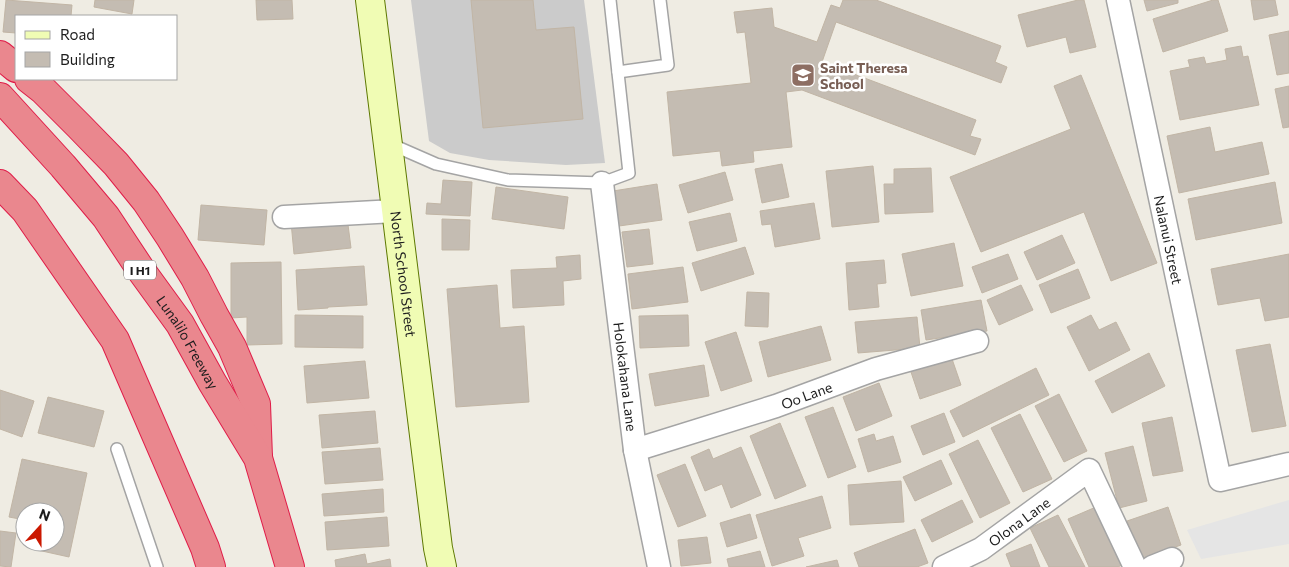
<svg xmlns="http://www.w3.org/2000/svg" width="1289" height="567" viewBox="0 0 1289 567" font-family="Commissioner,sans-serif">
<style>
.religious{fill:#cbcbcb}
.parking{fill:#e5e5e5}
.building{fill:#c4bcb2;stroke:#c1b5a5}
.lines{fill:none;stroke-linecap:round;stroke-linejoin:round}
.lane-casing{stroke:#a4a4a4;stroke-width:14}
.street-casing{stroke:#a4a4a4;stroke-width:25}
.secondary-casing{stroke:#5d7801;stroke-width:30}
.highway-casing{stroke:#e01d49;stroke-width:30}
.lane{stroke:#fff;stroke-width:11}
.street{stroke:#fff;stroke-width:22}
.secondary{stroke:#f0fcb4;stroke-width:28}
.highway{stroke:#ea878e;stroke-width:28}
.labels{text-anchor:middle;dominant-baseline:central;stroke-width:5;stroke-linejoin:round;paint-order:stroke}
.shield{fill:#fff;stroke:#616161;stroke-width:1}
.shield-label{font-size:12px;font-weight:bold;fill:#1d1d1d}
.education-label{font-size:14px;font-weight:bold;fill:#785e54;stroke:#fff;text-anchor:start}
.street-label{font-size:14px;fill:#1d1d1d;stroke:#fff}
</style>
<rect width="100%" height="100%" fill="#efece3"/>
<path class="religious" d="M 411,0 L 584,0 L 605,163 L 566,165 L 489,160 L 450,153 L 429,141 Z"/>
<path class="parking" d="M 1289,500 L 1289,544 L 1201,559 L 1187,530 Z"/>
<g class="building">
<path d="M 6,0 L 72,5 L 71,16 L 16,16 L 16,33 L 3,32 Z"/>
<path d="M 95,0 L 134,0 L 132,14 L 94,7 Z"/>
<path d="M 256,0 L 292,0 L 293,19 L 257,20 Z"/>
<path d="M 471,0 L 533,0 L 536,30 L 574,27 L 583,119 L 483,128 Z"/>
<path d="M 843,0 L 876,0 L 1001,46 L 995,62 L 1007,67 L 1001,83 L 836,22 L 822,62 L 976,120 L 970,136 L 981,139 L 975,155 L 802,90 L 786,92 L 792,147 L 753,151 L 754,162 L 722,166 L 720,151 L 673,156 L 667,92 L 751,83 L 745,32 L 737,33 L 734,12 L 772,8 L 774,27 L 817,42 L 831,5 L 840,8 Z"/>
<path d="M 1078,0 L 1084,0 L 1096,47 L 1070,53 L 1066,37 L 1027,47 L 1018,15 Z"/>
<path d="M 1144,0 L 1178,0 L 1178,3 L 1147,11 Z"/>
<path d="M 1213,0 L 1218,0 L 1228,31 L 1163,52 L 1153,19 Z"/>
<path d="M 1251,0 L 1275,0 L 1278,15 L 1254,20 Z"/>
<path d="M 1289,31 L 1289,73 L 1277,75 L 1269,35 Z"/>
<path d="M 1241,46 L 1243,57 L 1248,56 L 1259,105 L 1180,120 L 1170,71 L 1190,67 L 1188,60 L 1204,57 L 1206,64 L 1227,60 L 1225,49 Z"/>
<path d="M 1081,75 L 1157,263 L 1111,281 L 1084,212 L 981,252 L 950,177 L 1071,129 L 1054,86 Z"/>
<path d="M 1289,86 L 1289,127 L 1283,128 L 1275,89 Z"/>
<path d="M 1210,127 L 1215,152 L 1262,142 L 1269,174 L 1179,193 L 1167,136 Z"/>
<path d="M 782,164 L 789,197 L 762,203 L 755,169 Z"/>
<path d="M 873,166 L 879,222 L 832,227 L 826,171 Z"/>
<path d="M 931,168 L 933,212 L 885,214 L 884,184 L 894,184 L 894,169 Z"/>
<path d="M 725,172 L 733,200 L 688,213 L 679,185 Z"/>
<path d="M 443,180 L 472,182 L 470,216 L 426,214 L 427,203 L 441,204 Z"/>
<path d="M 1275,182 L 1282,223 L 1196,240 L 1188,199 Z"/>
<path d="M 657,184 L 662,220 L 619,226 L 613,191 Z"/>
<path d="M 496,187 L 568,197 L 564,229 L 492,219 Z"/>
<path d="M 814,203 L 820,239 L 775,247 L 771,224 L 762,225 L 760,211 Z"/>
<path d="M 201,205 L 267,210 L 264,245 L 198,240 Z"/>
<path d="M 730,213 L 737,241 L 697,251 L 689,222 Z"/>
<path d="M 347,217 L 351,248 L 294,254 L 291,222 Z"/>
<path d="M 442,219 L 470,220 L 469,250 L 442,250 Z"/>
<path d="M 649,229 L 653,264 L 627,267 L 622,232 Z"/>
<path d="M 1062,235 L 1075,263 L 1037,280 L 1024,252 Z"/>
<path d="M 954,243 L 963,286 L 911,296 L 902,254 Z"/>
<path d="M 745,247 L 754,274 L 701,291 L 692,263 Z"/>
<path d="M 1008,254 L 1018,279 L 982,293 L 972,267 Z"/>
<path d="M 1289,254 L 1289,317 L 1265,321 L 1260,298 L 1218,305 L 1211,269 Z"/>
<path d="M 580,255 L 581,279 L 563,281 L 564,305 L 513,308 L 511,270 L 557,268 L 556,257 Z"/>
<path d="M 884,260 L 886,283 L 877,284 L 879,307 L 849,310 L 846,263 Z"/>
<path d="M 281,262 L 282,344 L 247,345 L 247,317 L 231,318 L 231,263 Z"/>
<path d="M 364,266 L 367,305 L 328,307 L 328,308 L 298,310 L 296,270 Z"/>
<path d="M 683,267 L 688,302 L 632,309 L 628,274 Z"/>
<path d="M 1078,269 L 1090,298 L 1051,313 L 1039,285 Z"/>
<path d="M 497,285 L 500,328 L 524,326 L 529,402 L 456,407 L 447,289 Z"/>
<path d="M 1021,285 L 1033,310 L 999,325 L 987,300 Z"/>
<path d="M 747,292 L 769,293 L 768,327 L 745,326 Z"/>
<path d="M 981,300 L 987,331 L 926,340 L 921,310 Z"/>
<path d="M 295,315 L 363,316 L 363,348 L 295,347 Z"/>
<path d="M 688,315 L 689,346 L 640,348 L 639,316 Z"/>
<path d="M 1091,315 L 1099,330 L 1116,322 L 1130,350 L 1089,371 L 1067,327 Z"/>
<path d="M 917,317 L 920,348 L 858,353 L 855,322 Z"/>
<path d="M 821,326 L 831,360 L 768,377 L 759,342 Z"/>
<path d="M 736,332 L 752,381 L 721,391 L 705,342 Z"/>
<path d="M 1270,344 L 1286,426 L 1252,432 L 1236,350 Z"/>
<path d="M 1149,353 L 1165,386 L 1112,413 L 1095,381 Z"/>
<path d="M 951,356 L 961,385 L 920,399 L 910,369 Z"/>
<path d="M 365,361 L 369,398 L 307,403 L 304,366 Z"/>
<path d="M 704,365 L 709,396 L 655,406 L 649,374 Z"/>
<path d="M 1036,368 L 1049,395 L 963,437 L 950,411 Z"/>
<path d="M 879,383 L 892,416 L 856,431 L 843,397 Z"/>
<path d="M 0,390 L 34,401 L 22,437 L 0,429 Z"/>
<path d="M 1059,394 L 1087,451 L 1064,462 L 1035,406 Z"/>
<path d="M 48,397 L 104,411 L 94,447 L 38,433 Z"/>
<path d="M 833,407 L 856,467 L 828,478 L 805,417 Z"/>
<path d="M 375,411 L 378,443 L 322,448 L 319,415 Z"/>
<path d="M 944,413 L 955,442 L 923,455 L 911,426 Z"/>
<path d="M 1020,414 L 1052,479 L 1023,492 L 991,428 Z"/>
<path d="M 1172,417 L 1183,471 L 1153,476 L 1142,423 Z"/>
<path d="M 780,423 L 806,486 L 775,499 L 750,436 Z"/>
<path d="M 874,434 L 876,441 L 893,436 L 901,462 L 868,472 L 858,439 Z"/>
<path d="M 978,440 L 1010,503 L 980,518 L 949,454 Z"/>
<path d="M 1133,446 L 1147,501 L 1119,508 L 1105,453 Z"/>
<path d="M 741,447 L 761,495 L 731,508 L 722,484 L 705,491 L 691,457 L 709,449 L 713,459 Z"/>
<path d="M 380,448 L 383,480 L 325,484 L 322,452 Z"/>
<path d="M 22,459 L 87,473 L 69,557 L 33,549 L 34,542 L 55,542 L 55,512 L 25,512 L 25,520 L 9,517 Z"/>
<path d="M 941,460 L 952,484 L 915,501 L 903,477 Z"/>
<path d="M 685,464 L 706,516 L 678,527 L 657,475 Z"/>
<path d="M 901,481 L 904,522 L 850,525 L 848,485 Z"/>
<path d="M 383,489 L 384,512 L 324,516 L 322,494 Z"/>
<path d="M 822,496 L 831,528 L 798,538 L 804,556 L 772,566 L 756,515 Z"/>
<path d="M 962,500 L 973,522 L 932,542 L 921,520 Z"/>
<path d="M 1096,507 L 1122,565 L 1118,567 L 1089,567 L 1068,519 Z"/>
<path d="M 1168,507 L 1181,545 L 1141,559 L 1127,521 Z"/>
<path d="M 750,514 L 757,538 L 727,547 L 720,523 Z"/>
<path d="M 1058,515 L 1085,567 L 1049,567 L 1030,528 Z"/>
<path d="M 387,517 L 389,546 L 327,550 L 325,522 Z"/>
<path d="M 915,529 L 928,563 L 917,567 L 859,567 L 854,553 Z"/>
<path d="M 0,531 L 16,533 L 11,567 L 0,566 Z"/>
<path d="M 707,537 L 711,563 L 681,566 L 678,540 Z"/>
<path d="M 1031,544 L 1040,567 L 1011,567 L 1006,554 Z"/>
<path d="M 760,551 L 765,567 L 729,567 L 727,559 Z"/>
<path d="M 365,554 L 367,564 L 390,559 L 391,567 L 336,567 L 335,560 Z"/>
<path d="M 837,560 L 839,567 L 806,567 Z"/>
</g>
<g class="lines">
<g class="lane-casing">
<g id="lane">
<path d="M 618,72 L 668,65 L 660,0"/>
<path d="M 388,143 L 436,164 L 508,180 L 602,183 L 629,173 L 610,0"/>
<path d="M 117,449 L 157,567"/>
</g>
</g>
<g class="street-casing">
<g id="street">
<path id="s1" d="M 1118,0 L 1220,480 L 1289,464"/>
<path id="s2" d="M 602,183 L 635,450 L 659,567"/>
<path d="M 284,217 L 395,211"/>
<path id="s3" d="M 635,450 L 776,406 L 876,369 L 977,341"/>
<path id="s4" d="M 944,567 L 981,549 L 1089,470 L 1135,567"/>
<path d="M 1152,567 L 1172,559"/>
</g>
</g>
<g class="secondary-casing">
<g id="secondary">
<path id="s5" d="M 370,0 L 438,548 L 442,567"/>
</g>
</g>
<g class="highway-casing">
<g id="highway">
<path d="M 0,55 L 16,68"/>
<path d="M 29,79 L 43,90 L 79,126 L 116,164 L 146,201 L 170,237 L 195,278 L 214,315 L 232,347 L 256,404 L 258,457"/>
<path id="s6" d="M 0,97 L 63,166 L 106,217 L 143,273 L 180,324 L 212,382 L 258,458 L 290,567"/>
<path d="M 0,184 L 25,210 L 115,340 L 205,548 L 211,567"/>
</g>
</g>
<use href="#lane" class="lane"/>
<use href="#street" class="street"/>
<use href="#secondary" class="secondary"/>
<use href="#highway" class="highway"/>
</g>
<defs>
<g id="school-square" transform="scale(1.25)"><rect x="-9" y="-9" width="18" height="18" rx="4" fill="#8d6e63" stroke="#fff"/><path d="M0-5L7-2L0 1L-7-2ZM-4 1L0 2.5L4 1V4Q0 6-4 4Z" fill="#fff"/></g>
</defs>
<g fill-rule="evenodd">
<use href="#school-square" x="803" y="75"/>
</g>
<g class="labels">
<rect class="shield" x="124" y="260.5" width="32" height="19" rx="4"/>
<g class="shield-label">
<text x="140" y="270">I H1</text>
</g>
<g class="education-label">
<text x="820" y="67">Saint Theresa<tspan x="820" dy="16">School</tspan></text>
</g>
<g class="street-label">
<text stroke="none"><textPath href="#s1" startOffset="245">Nalanui Street</textPath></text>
<text stroke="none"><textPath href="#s5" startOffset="276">North School Street</textPath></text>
<text stroke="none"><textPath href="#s6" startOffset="310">Lunalilo Freeway</textPath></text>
<text stroke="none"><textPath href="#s2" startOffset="195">Holokahana Lane</textPath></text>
<text stroke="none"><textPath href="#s3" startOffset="180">Oo Lane</textPath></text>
<text stroke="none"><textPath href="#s4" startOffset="88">Olona Lane</textPath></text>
</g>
</g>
<rect x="15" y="15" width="162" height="65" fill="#ffffff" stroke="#a5a5a5"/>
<rect x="25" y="31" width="25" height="8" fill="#f0fcb4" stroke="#a5a5a5"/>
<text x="60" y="40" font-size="15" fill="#1d1d1d">Road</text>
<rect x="25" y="52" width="25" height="15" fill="#c4bcb2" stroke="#a5a5a5"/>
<text x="60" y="65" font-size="15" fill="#1d1d1d">Building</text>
<g transform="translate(40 527) rotate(21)"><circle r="24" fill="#ffffff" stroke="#a5a5a5"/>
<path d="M0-4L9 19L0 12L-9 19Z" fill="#cb1800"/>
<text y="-8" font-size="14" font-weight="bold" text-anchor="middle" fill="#1d1d1d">N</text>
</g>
</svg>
